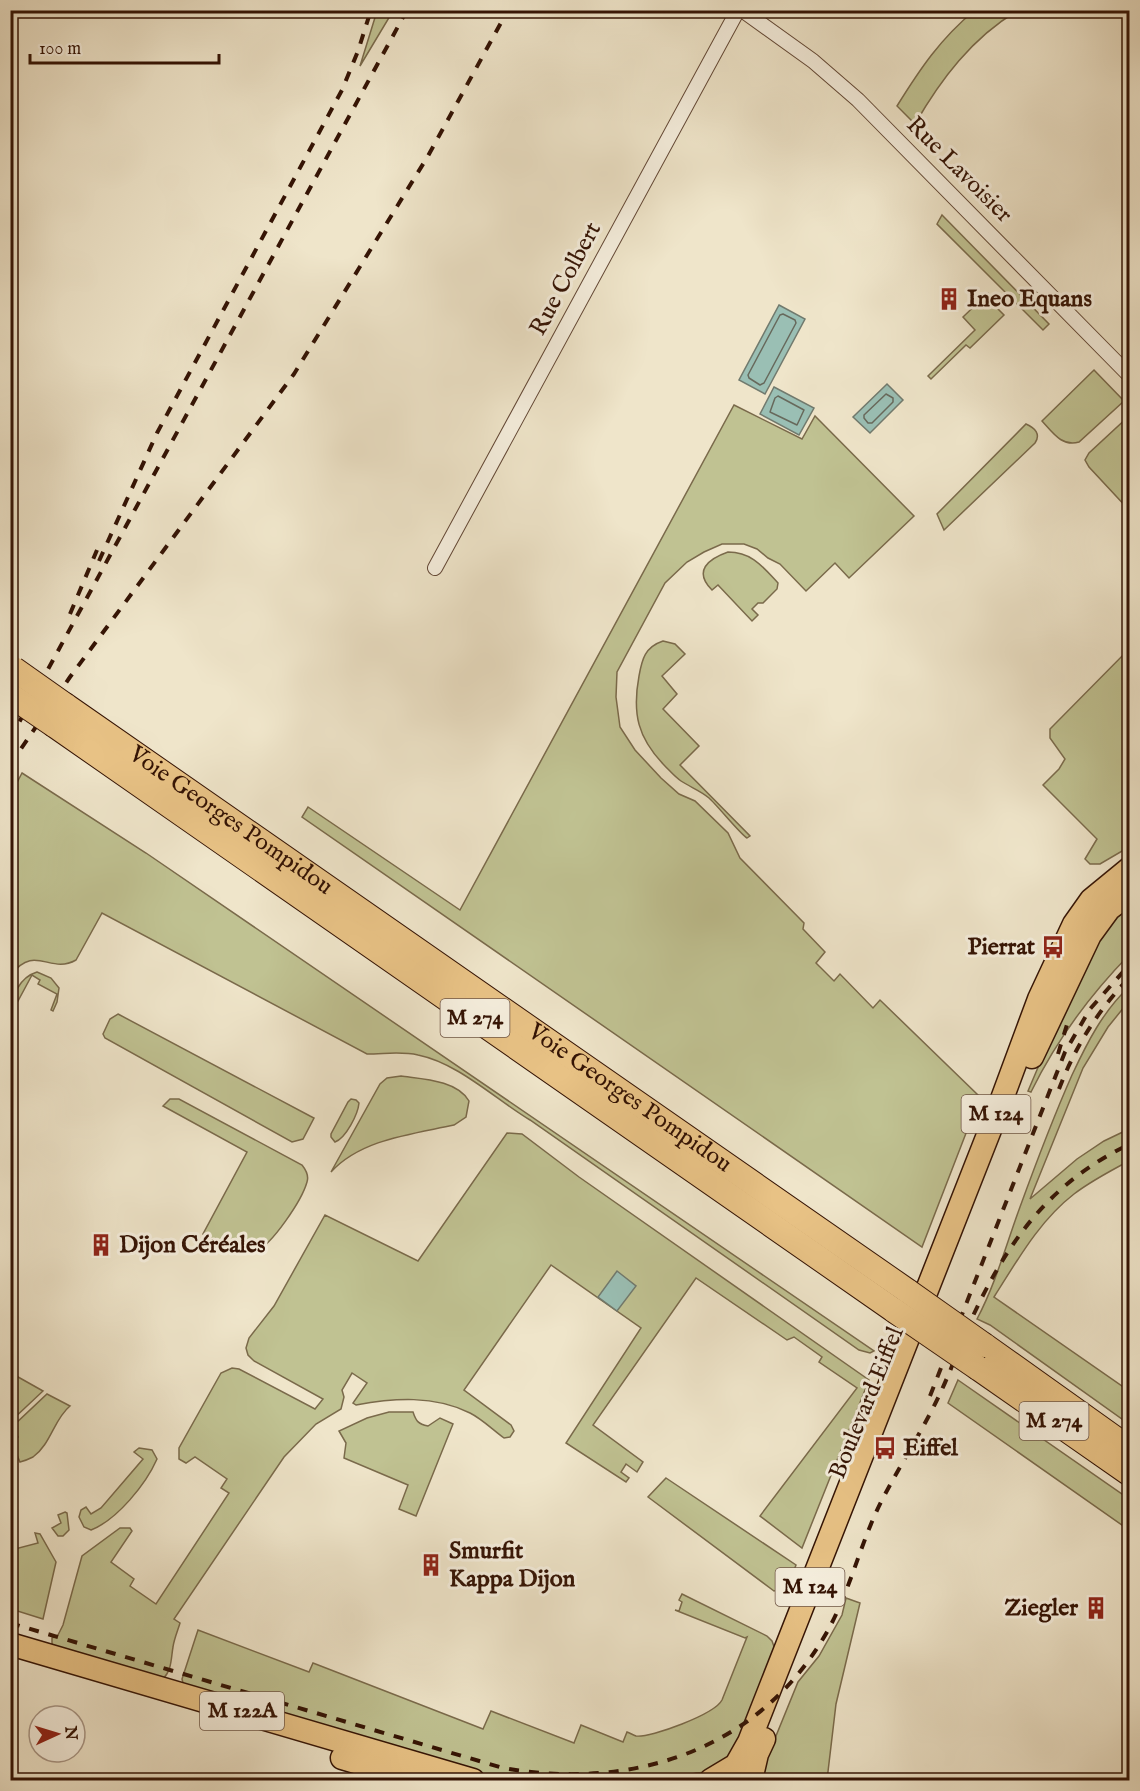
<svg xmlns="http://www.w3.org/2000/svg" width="1140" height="1791" viewBox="0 0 1140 1791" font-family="'IM FELL English',serif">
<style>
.green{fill:#c0c292;stroke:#7a6a4b;stroke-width:1.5}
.water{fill:#9abfb4;stroke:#717a6e;stroke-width:1.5}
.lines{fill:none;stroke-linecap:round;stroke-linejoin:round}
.shore{stroke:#67695c;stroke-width:1.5}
.minor-casing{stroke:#634836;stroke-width:16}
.primary-casing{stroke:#341304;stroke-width:25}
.trunk-casing{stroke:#341304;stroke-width:26}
.minor{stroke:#f5eedd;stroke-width:14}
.primary{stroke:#e8c285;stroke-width:22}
.trunk{stroke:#e8c285;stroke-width:24}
.rail{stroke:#341304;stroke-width:4;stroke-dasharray:10 10;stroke-linecap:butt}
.trunk-bridge-casing{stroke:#341304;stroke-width:26;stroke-linecap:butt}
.trunk-bridge{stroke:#e8c285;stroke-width:24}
.labels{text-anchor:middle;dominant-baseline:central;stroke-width:6;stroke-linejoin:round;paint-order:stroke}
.shield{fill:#f5eedd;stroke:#6e5545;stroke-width:1.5}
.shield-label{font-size:22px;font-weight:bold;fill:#341304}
.street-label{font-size:24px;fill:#341304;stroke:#f5eedd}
.poi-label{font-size:24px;font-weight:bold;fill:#341304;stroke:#f5eedd;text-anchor:start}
</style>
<rect width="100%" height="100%" fill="#efe5ca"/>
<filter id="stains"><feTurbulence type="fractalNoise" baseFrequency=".00333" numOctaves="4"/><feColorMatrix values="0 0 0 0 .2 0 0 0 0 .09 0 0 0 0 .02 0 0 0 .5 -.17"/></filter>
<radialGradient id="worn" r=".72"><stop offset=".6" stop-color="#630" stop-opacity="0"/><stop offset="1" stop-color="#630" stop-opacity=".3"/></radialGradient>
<g class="green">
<path d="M 975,10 L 1017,11 C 972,38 941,79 915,124 L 897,106 C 920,69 940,39 975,10 Z"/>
<path d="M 377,11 L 393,11 L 360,66 Z"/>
<path d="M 942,215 L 1049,324 L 1043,330 L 937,224 Z"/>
<path d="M 988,293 L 997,302 L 994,305 L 1004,315 L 970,348 L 966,345 L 931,379 L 928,376 L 975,330 L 963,317 Z"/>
<path d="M 1094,370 L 1124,401 L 1079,442 C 1062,447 1053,433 1042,421 Z"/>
<path d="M 734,405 L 802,439 L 815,416 L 914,516 L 849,578 L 835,563 L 806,591 L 780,564 L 768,558 L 757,549 L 744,544 L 722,544 L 704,552 L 687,562 L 665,583 L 617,672 L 616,697 L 620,727 L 635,750 L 661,778 L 679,794 L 695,801 L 728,833 L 740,858 L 804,923 L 803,929 L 825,952 L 816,963 L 834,981 L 840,974 L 873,1008 L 880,1000 L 980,1097 L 922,1247 L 302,817 L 308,807 L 460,910 Z"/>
<path d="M 1129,416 L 1129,510 L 1089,467 L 1085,460 L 1089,453 Z"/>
<path d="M 1026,424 C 1035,428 1041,434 1035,443 L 944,530 L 937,514 Z"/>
<path d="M 728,552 C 752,552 763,567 778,583 L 777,589 L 763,603 L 758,603 L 752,609 L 758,615 L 752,621 L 718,585 L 712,590 C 693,571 708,559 728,552 Z"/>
<path d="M 663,641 L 675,644 L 685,654 L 662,676 L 677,694 L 663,709 L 699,746 L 680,765 L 750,836 L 747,838 C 741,835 717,805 709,798 C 701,791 690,787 681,781 C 675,777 670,771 664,765 C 638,738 632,714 639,676 C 642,659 645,647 663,641 Z"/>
<path d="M 1129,649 L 1129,847 L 1100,864 L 1090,864 L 1085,859 L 1097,839 L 1043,785 L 1059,769 L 1065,759 L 1050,738 L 1050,729 Z"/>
<path d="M 22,773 L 146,853 L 874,1351 L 870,1353 L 859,1350 L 530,1120 C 495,1099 458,1063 418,1055 C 401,1051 385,1054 367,1054 L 102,913 L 76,960 C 50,975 35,943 11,975 L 11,794 Z"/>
<path d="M 1129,908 L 1129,955 C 1090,995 1056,1041 1031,1092 L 1028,1091 L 1059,1018 L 1112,916 Z"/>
<path d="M 37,972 L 51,978 L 59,988 L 57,1002 L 53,1011 L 51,1010 L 57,994 L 38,984 L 40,980 L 32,975 L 11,1014 C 10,997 20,977 37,972 Z"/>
<path d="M 1129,987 L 1129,1001 L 1108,1027 L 1083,1068 L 1030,1199 L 1077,1159 L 1104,1141 L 1129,1129 L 1129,1161 C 1110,1171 1091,1181 1074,1194 C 1039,1221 1017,1261 994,1297 L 1129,1391 L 1129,1424 L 990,1325 L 977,1319 C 996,1283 1006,1245 1020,1207 C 1036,1163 1053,1118 1072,1075 C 1087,1043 1103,1011 1129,987 Z"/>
<path d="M 118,1014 L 310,1116 L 314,1118 L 303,1139 L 292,1142 L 105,1038 L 103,1034 L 110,1019 Z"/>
<path d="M 401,1076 C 422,1079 457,1080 469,1101 L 466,1117 L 454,1125 C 413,1134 361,1139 331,1172 L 380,1084 L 387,1078 Z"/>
<path d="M 170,1099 L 179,1099 L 302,1165 C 306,1170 309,1176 307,1182 C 302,1200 272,1245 255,1252 C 238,1258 217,1241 203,1234 L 247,1152 L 163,1106 Z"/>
<path d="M 351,1099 L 356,1100 L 359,1103 C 358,1114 346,1138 335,1142 L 331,1137 L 331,1134 L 348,1102 Z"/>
<path d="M 507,1133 L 522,1134 L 579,1177 L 869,1380 L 802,1548 L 760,1516 L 857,1388 L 819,1362 L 822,1357 L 794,1337 L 787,1340 L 696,1278 L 593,1425 L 643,1462 L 637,1472 L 626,1464 L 621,1472 L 629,1478 L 626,1482 L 566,1443 L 641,1328 L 551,1265 L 464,1390 L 511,1425 L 514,1431 L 510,1437 L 504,1438 C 493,1430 482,1419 470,1413 C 434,1395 394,1398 356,1405 L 353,1403 L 367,1383 L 352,1373 L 342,1390 L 344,1397 L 341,1409 L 316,1424 L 284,1457 L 174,1619 L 180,1623 C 178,1630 174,1639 173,1647 C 171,1658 172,1670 163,1679 L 56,1650 L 52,1644 L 52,1638 L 58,1635 L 63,1625 L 82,1556 L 120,1528 L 130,1528 L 132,1531 L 111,1562 L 134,1579 L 130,1586 L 156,1604 L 229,1493 L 221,1488 L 227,1479 L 195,1457 L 186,1463 L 179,1459 L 179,1448 L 221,1373 L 232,1368 L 239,1369 L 315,1409 L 323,1399 L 254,1361 L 248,1355 L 246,1348 L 249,1338 L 274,1306 L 325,1215 L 418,1261 Z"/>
<path d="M 11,1373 L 43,1391 L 11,1421 Z"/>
<path d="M 958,1380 L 1129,1499 L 1129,1530 L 948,1403 Z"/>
<path d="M 47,1394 L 70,1406 C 54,1419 51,1444 33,1457 C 29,1459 24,1461 20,1462 L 11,1441 L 18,1437 L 12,1427 Z"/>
<path d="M 389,1412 L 413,1412 C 416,1421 418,1424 428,1426 L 440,1418 L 453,1424 L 416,1516 L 399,1509 L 408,1485 L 344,1458 L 346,1443 L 339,1431 L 367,1418 Z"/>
<path d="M 139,1448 L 152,1450 L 157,1459 C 146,1484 117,1520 91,1530 L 84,1527 L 79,1517 L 81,1510 L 86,1507 L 91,1514 L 101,1508 L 143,1459 L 134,1452 Z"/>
<path d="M 666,1478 L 796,1565 L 787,1588 L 774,1591 L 648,1497 Z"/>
<path d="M 65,1512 L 67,1513 L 69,1530 L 63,1536 L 58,1536 L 52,1528 L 61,1523 L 58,1515 Z"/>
<path d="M 35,1533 L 40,1534 L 56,1562 L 43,1619 L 11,1609 L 11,1550 L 38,1543 Z"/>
<path d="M 682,1594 L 767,1636 L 772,1641 L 776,1652 L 743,1747 L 709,1772 L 696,1773 L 670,1780 L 492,1780 L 240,1699 L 184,1687 L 182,1679 L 198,1630 L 309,1672 L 313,1663 L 483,1729 L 491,1711 L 574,1743 L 581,1725 L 623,1742 L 627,1732 C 630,1733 633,1735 636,1736 C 651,1738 715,1714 722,1700 L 747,1637 L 745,1638 L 675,1610 L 679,1611 L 682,1602 L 679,1600 Z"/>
<path d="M 846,1598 L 860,1603 L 836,1704 L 827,1780 L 758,1780 L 798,1682 L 819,1656 L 842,1615 Z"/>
</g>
<g class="water">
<path d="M 779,305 L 805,319 L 765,394 L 739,380 Z"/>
<path d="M 887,384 L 903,400 L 870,433 L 853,417 Z"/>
<path d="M 774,387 L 814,408 L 799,435 L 760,414 Z"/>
<path d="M 617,1271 L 636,1286 L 617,1311 L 598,1297 Z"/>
</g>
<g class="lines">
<g class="shore">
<path d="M 783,314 L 795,320 L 796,323 L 764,383 L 760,385 L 749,378 L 748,375 L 780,315 Z"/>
<path d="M 886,394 L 893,398 L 893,402 L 872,423 L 868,423 L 864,418 L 864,415 Z"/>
<path d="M 778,396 L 804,410 L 797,425 L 770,412 L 775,398 Z"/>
</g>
<g class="minor-casing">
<g id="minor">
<path d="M 742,10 L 813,61 L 858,100 L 1130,376"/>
<path d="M 435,568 L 738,10"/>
</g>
</g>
<g class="primary-casing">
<g id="primary">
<path d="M 1032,1057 L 1090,935 L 1109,909 L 1130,893"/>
<path d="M 10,1644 L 473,1780"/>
<path d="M 342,1758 L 416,1780"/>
<path d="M 711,1780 L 736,1765 L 749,1742 L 999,1107 L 1039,999 L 1074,924 L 1091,900 L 1130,868"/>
<path d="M 751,1780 L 757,1754 L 764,1739"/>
</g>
</g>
<g class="trunk-casing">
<g id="trunk">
<path id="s1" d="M 65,705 L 909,1292"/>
<path d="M 54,725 L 895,1311"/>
<path d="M 984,1345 L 1130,1449"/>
<path d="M 978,1368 L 1130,1474"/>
</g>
</g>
<use href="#minor" class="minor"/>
<use href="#primary" class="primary"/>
<use href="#trunk" class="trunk"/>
<g class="rail">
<path d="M 99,561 L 157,433 L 342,90 L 358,51 L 371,10"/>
<path d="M 70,614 L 97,550"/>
<path d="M 10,739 L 407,10"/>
<path d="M 10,765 L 70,677 L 294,374 L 428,156 L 508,10"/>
<path d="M 1058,1054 L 1069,1018"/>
<path d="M 1059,1089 C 1075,1047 1098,1010 1130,977"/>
<path d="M 930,1396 L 1065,1052 L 1090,1009 L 1130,964"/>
<path d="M 10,1623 L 503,1768 C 633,1791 760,1750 827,1632 C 850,1591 860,1544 881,1502 C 902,1461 929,1421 947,1378 C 953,1365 957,1351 963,1338 C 1000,1253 1043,1185 1130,1144"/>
</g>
<g class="trunk-bridge-casing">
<g id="trunk-bridge">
<path d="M 14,669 L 65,705"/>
<path d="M 10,695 L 54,725"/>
<path d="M 909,1292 L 984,1345"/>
<path d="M 895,1311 L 978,1368"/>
</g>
</g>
<use href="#trunk-bridge" class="trunk-bridge"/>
</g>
<defs>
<g id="building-bare" transform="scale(1.8)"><path d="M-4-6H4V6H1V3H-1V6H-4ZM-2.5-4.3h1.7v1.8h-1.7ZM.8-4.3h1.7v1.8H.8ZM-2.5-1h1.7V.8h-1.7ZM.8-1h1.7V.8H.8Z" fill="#8f2418" stroke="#f5eedd" stroke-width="2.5" paint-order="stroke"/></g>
<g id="bus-bare" transform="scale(1.8)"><path d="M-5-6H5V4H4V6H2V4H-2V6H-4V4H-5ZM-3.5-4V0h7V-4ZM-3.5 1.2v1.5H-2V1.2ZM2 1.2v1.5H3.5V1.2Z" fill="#8f2418" stroke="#f5eedd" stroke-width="2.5" paint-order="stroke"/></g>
</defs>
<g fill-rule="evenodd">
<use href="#building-bare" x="949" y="299"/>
<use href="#bus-bare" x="1053" y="947"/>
<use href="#building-bare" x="101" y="1245"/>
<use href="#bus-bare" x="885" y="1448"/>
<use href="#building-bare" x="431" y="1565"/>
<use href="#building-bare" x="1096" y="1608"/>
</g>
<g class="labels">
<g class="shield">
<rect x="440.5" y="999" width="69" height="38" rx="4.5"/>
<rect x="961.5" y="1095" width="69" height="38" rx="4.5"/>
<rect x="1019.5" y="1402" width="69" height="38" rx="4.5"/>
<rect x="775.5" y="1568" width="69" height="38" rx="4.5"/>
<rect x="200" y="1692" width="84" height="38" rx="4.5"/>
</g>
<g class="shield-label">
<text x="475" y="1018">M 274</text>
<text x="996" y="1114">M 124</text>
<text x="1054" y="1421">M 274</text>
<text x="810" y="1587">M 124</text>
<text x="242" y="1711">M 122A</text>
</g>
<g class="street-label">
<text transform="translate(959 170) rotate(45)">Rue Lavoisier</text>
<text transform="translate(566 279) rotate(-62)">Rue Colbert</text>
<text stroke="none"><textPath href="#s1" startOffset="202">Voie Georges Pompidou</textPath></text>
<text stroke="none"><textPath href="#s1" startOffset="688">Voie Georges Pompidou</textPath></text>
<text transform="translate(867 1403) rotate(-68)">Boulevard Eiffel</text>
</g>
<g class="poi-label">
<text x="967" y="299">Ineo Equans</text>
<text x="1035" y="947" text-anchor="end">Pierrat</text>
<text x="119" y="1245">Dijon Céréales</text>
<text x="903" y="1448">Eiffel</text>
<text x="449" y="1551">Smurfit<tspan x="449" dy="28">Kappa Dijon</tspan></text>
<text x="1078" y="1608" text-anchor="end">Ziegler</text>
</g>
</g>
<rect width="1140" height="1791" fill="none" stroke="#efe5ca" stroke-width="36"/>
<rect x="12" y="12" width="1116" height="1767" fill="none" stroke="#341304" stroke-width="3"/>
<rect x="18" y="18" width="1104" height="1755" fill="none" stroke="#341304" stroke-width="1.5"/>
<g transform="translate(57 1734) rotate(86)"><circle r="28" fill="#f5eedd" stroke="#a89686" stroke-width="1.5"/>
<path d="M0-4.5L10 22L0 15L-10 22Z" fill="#8f2418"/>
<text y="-9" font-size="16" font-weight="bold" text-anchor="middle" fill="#341304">N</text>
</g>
<path d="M30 54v9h189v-9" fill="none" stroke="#341304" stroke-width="3"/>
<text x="39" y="54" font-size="18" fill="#341304" stroke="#f5eedd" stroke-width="4.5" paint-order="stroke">100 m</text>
<rect width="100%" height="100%" filter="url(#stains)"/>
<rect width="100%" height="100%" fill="url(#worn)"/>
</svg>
